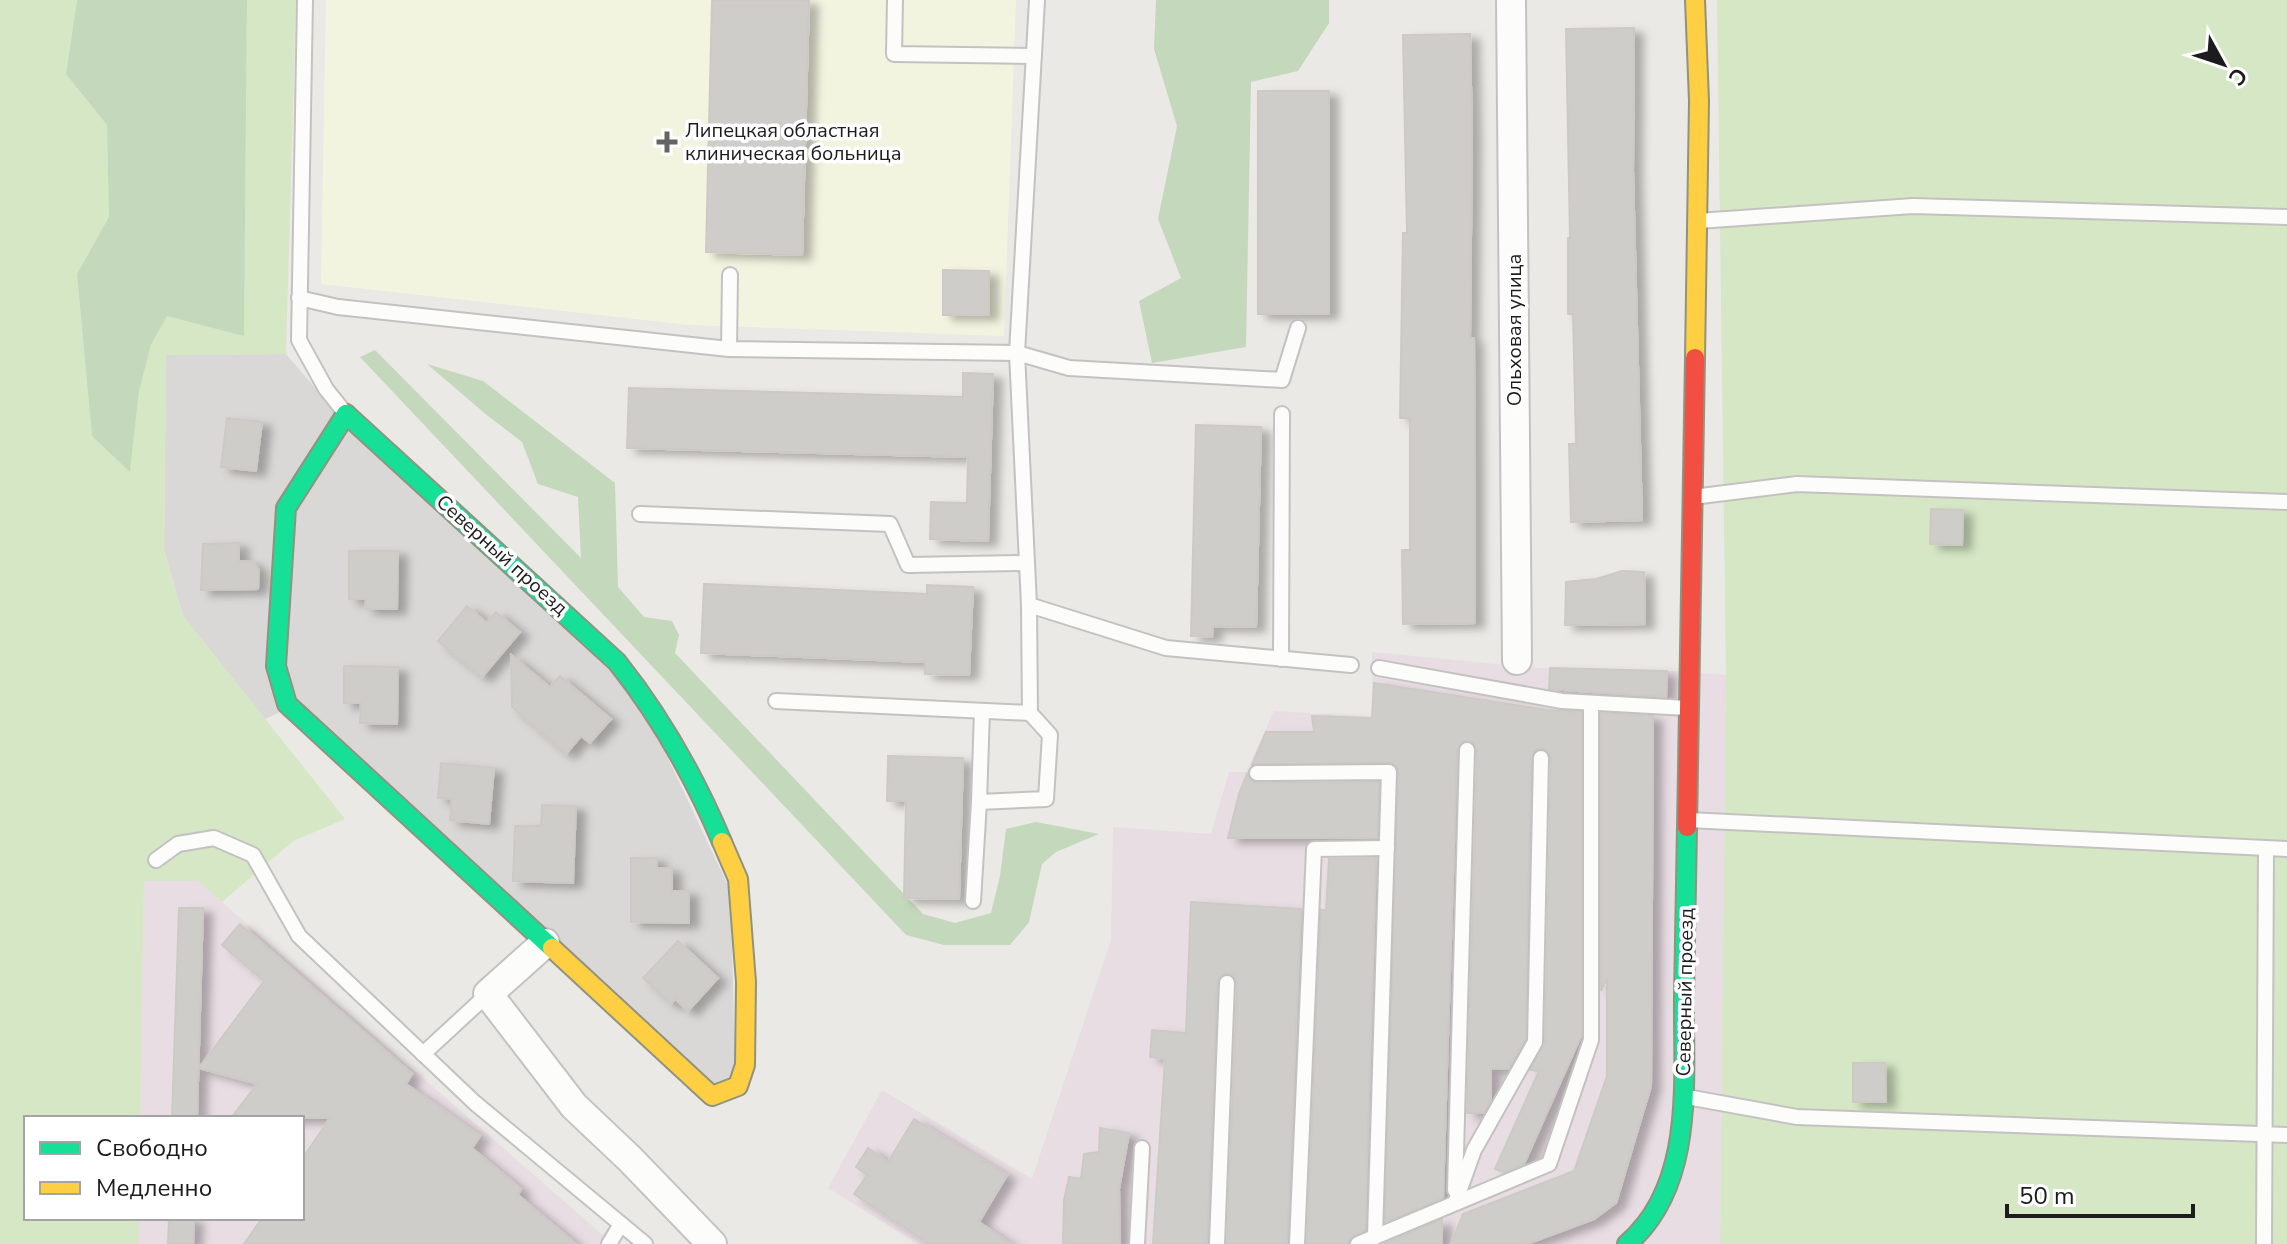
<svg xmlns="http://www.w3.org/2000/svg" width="2287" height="1244" viewBox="0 0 2287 1244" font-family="'Nunito Sans',sans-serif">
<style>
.residential{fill:#d9d8d6}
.industrial{fill:#e8dde3}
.education{fill:#f3f4e0}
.grass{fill:#d5e7c5}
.forest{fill:#c4d8bb}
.building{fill:#cecdca;stroke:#cdcac6;stroke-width:2;filter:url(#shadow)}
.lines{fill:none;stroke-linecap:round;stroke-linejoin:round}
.lane-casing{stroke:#c3c2c1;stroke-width:18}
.street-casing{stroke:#c3c2c1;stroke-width:32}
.fast-casing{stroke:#90937e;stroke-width:22}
.slow-casing{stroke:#90937e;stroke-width:22}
.jam-casing{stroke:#90937e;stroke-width:22}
.lane{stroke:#fcfcfb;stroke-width:14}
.street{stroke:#fcfcfb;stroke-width:28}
.fast{stroke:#16e098;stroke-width:18}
.slow{stroke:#ffcf43;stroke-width:18}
.jam{stroke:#f24e42;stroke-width:18}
.poi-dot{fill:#646462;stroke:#fff;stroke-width:3}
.labels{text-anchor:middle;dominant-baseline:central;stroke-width:7;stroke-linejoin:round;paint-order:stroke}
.poi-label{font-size:20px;fill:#1c1c1c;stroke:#fff;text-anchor:start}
.street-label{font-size:20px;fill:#1c1c1c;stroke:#fff}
</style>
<defs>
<filter id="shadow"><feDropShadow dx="9" dy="5" stdDeviation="4" flood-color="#0004"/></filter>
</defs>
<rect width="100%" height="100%" fill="#eae9e5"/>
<path class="residential" d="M 286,354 L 353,432 L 639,697 L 731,892 L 735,1077 L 709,1088 L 298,704 L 265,719 L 183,616 L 164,550 L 166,355 Z"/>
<g class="industrial">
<path d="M 1372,652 L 1536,668 L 1671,671 L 1726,675 L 1720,1244 L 918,1244 L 828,1188 L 882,1090 L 1032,1179 L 1111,940 L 1113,827 L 1211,834 L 1229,772 L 1246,772 L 1274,711 L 1372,717 Z"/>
<path d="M 144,881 L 198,881 L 613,1244 L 139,1244 L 139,1218 L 302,1218 L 302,1118 L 140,1118 Z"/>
</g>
<path class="education" d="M 326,0 L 1016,0 L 1004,336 L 689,325 L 321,284 Z"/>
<g class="grass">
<path d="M 0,0 L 77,0 L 66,74 L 107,125 L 109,217 L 77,274 L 92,436 L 130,471 L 139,391 L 151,345 L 167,316 L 244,335 L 247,0 L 296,0 L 286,354 L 166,355 L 164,550 L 183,616 L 345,819 L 293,841 L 222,902 L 198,881 L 144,881 L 140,1118 L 26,1118 L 26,1218 L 139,1218 L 139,1244 L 0,1244 Z"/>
<path d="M 1717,0 L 2287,0 L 2287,1244 L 1720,1244 L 1726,675 Z"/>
</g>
<g class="forest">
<path d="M 77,0 L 247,0 L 244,336 L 167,316 L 151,345 L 139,391 L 130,472 L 92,436 L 77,274 L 109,217 L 107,125 L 66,74 Z"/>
<path d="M 1156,0 L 1329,0 L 1329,23 L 1298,71 L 1251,82 L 1246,347 L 1152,363 L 1139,301 L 1181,278 L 1158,219 L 1177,126 L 1154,49 Z"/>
<path d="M 375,350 L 581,558 L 578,497 L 538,484 L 522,442 L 488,416 L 427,364 L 483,381 L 615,483 L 618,587 L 644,617 L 672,621 L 679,635 L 675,653 L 923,914 L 955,923 L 991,913 L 1000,876 L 1006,829 L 1036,822 L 1099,834 L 1056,852 L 1042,864 L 1029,922 L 1010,945 L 944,945 L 906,935 L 360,357 Z"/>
</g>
<g class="building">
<path d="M 712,0 L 809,0 L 802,255 L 706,252 Z"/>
<path d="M 1634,28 L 1633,170 L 1642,520 L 1571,522 L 1569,444 L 1576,444 L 1573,314 L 1568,314 L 1568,238 L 1570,238 L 1566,29 Z"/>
<path d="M 1470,34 L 1472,137 L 1470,338 L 1474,338 L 1475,623 L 1403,624 L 1402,550 L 1410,550 L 1410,418 L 1400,418 L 1403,233 L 1407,233 L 1403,35 Z"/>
<rect x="1258" y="91" width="71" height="223"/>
<path d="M 943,270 L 989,271 L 989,315 L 943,315 Z"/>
<path d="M 963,373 L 993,374 L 988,541 L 930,539 L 931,502 L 967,503 L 968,457 L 627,448 L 629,388 L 963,397 Z"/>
<path d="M 227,418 L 262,422 L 256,471 L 221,467 Z"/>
<path d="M 1196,425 L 1261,427 L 1256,627 L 1213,626 L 1212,637 L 1191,636 Z"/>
<path d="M 1931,509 L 1963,510 L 1962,545 L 1930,544 Z"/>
<path d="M 239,543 L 239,561 L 253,562 L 259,570 L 258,589 L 201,590 L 203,544 Z"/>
<path d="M 349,551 L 398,551 L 397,609 L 365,609 L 366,599 L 349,599 Z"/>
<path d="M 1622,571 L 1644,572 L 1645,624 L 1565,625 L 1566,582 L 1596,579 Z"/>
<path d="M 704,584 L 927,594 L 927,585 L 973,587 L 969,675 L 925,674 L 925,662 L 701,653 Z"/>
<path d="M 467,606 L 487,623 L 496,612 L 520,632 L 482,677 L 438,641 Z"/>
<path d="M 511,655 L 550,687 L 560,676 L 611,719 L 590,743 L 581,736 L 566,754 L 512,707 Z"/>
<path d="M 344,666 L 398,667 L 397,724 L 360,723 L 361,703 L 344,703 Z"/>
<path d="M 1550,668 L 1667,671 L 1666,697 L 1549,689 Z"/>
<path d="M 1374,683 L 1548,710 L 1581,712 L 1581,1036 L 1524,1164 L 1503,1172 L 1495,1169 L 1539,1071 L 1530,1070 L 1545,1042 L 1551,758 L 1547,750 L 1540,748 L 1533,752 L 1531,758 L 1525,1039 L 1508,1069 L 1491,1068 L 1491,1100 L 1483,1113 L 1467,1113 L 1477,750 L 1473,742 L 1463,741 L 1457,750 L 1443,1198 L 1385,1222 L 1398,768 L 1389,762 L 1252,765 L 1266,732 L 1314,732 L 1312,716 L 1372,718 Z"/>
<path d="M 1601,713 L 1653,716 L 1651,1086 L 1616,1203 L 1594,1219 L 1527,1244 L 1451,1244 L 1463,1214 L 1574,1171 L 1607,1076 L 1607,978 L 1601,991 Z"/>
<path d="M 888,756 L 963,758 L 959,899 L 904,898 L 906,801 L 887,801 Z"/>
<path d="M 441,763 L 494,768 L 489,824 L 450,820 L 452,799 L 438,798 Z"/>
<path d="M 1247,774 L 1251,781 L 1257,783 L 1379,782 L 1377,838 L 1228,838 L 1239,794 Z"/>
<path d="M 542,805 L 576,806 L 573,883 L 513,881 L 515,826 L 541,826 Z"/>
<path d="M 631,858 L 657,858 L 657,868 L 672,868 L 672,891 L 689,891 L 689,923 L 631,922 Z"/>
<path d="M 1376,858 L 1365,1230 L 1351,1237 L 1348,1244 L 1307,1244 L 1321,910 L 1326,910 L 1329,859 Z"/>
<path d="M 1191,902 L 1301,909 L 1287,1244 L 1227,1244 L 1237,983 L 1233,975 L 1227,973 L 1219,977 L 1217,983 L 1207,1244 L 1153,1244 L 1165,1059 L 1150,1057 L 1152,1030 L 1186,1033 Z"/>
<path d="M 179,908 L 203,908 L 197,1118 L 172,1118 Z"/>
<path d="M 240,924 L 412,1074 L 406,1084 L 480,1136 L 472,1148 L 521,1189 L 518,1195 L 576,1244 L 244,1244 L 262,1218 L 302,1218 L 302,1159 L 330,1118 L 231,1118 L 257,1084 L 199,1068 L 264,981 L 222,945 Z"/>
<path d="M 678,941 L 718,978 L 688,1011 L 675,999 L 671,1004 L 643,978 Z"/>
<path d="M 1853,1063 L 1885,1063 L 1886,1102 L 1853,1102 Z"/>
<path d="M 914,1119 L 1007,1175 L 979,1222 L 1011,1244 L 929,1244 L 854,1194 L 867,1175 L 856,1167 L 868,1148 L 888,1162 Z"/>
<path d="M 1100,1128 L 1129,1133 L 1119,1189 L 1120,1244 L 1063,1244 L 1064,1200 L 1069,1177 L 1081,1179 L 1084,1154 L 1099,1152 Z"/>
<path d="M 169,1218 L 194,1218 L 193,1244 L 168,1244 Z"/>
<path d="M 1442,1219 L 1442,1244 L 1384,1244 Z"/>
</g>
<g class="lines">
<g class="lane-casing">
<g id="lane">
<path d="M 305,0 L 299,340 L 326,389 L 346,414"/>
<path d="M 895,0 L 894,54 L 1034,56"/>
<path d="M 1698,221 L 1913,206 L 2287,217"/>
<path d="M 299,298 L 338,307 L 729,349 L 1017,353 L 1069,368 L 1282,380 L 1298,328"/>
<path d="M 729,349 L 730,275"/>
<path d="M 1693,497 L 1797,484 L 2287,502"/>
<path d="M 640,514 L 890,524 L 908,565 L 1025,563"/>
<path d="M 1029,605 L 1166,648 L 1351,665"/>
<path d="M 1281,659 L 1282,414"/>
<path d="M 1379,668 L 1562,701 L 1687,708"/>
<path d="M 776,701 L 1030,713 L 1029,605 L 1017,353 L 1037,0"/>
<path d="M 1257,773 L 1389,772 L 1375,1237"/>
<path d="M 979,802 L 982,711"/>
<path d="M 1688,820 L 2287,849"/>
<path d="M 156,860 L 178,844 L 214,838 L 253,855 L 299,936 L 475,1103 L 645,1244"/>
<path d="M 973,901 L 979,802 L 1046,799 L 1050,735 L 1030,713"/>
<path d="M 423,1054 L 488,994"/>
<path d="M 1687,1097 L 1797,1117 L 2287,1135"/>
<path d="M 1455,1190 L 1467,750"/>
<path d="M 1455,1203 L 1474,1150 L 1535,1042 L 1541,758"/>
<path d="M 609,1244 L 621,1224"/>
<path d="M 1137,1244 L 1142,1148"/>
<path d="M 1217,1244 L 1227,983"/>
<path d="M 1297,1244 L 1314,849 L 1387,848"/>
<path d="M 1358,1244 L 1549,1164 L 1591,1040 L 1591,703"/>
<path d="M 2264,1244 L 2266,849"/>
</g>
</g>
<g class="street-casing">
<g id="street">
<path d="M 1511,0 L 1517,660"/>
<path d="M 545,943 L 488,994 L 574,1106 L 630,1159 L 712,1244"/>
</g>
</g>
<g class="fast-casing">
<g id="fast">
<path d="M 346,414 L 617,662 C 660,716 695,778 722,842"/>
<path d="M 346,414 L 286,508 L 276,666 L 287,704 L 552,948"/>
<path d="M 1627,1244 C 1696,1185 1683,1079 1684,997 C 1685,940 1686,884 1687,827"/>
</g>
</g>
<g class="slow-casing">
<g id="slow">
<path d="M 1695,358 L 1699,101 L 1695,0"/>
<path d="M 552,948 L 712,1096 L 738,1086 L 745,1065 L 746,982 L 738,879 L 722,842"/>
</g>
</g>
<g class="jam-casing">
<path id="jam" d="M 1687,827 L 1695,358"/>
</g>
<use href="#lane" class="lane"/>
<use href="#street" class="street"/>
<use href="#fast" class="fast"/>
<use href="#slow" class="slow"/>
<use href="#jam" class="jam"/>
</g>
<path class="poi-dot" d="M663 130h8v8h8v8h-8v8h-8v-8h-8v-8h8z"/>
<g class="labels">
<g class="poi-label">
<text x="685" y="130">Липецкая областная<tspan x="685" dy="23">клиническая больница</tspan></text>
</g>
<g class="street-label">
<text transform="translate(1514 330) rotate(-90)">Ольховая улица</text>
<text transform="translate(502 555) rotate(42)">Северный проезд</text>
<text transform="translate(1685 992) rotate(-89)">Северный проезд</text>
</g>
</g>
<rect x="24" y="1116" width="280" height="104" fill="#ffffff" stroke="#a4a4a4" stroke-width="2"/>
<rect x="40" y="1142" width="40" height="12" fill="#16e098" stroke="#a4a4a4" stroke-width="2"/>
<text x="96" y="1156" font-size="24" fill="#1c1c1c">Свободно</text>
<rect x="40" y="1182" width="40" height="12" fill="#ffcf43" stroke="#a4a4a4" stroke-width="2"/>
<text x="96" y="1196" font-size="24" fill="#1c1c1c">Медленно</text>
<g transform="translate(2223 64) rotate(130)" stroke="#ffffff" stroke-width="6" paint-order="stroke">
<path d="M0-6L14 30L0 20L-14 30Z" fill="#1c1c1c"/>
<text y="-12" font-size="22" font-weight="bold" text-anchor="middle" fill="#1c1c1c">С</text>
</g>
<path d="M2007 1204v12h186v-12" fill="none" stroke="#1c1c1c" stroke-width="4"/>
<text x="2019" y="1204" font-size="24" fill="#1c1c1c" stroke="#ffffff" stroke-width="6" paint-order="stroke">50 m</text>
</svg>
